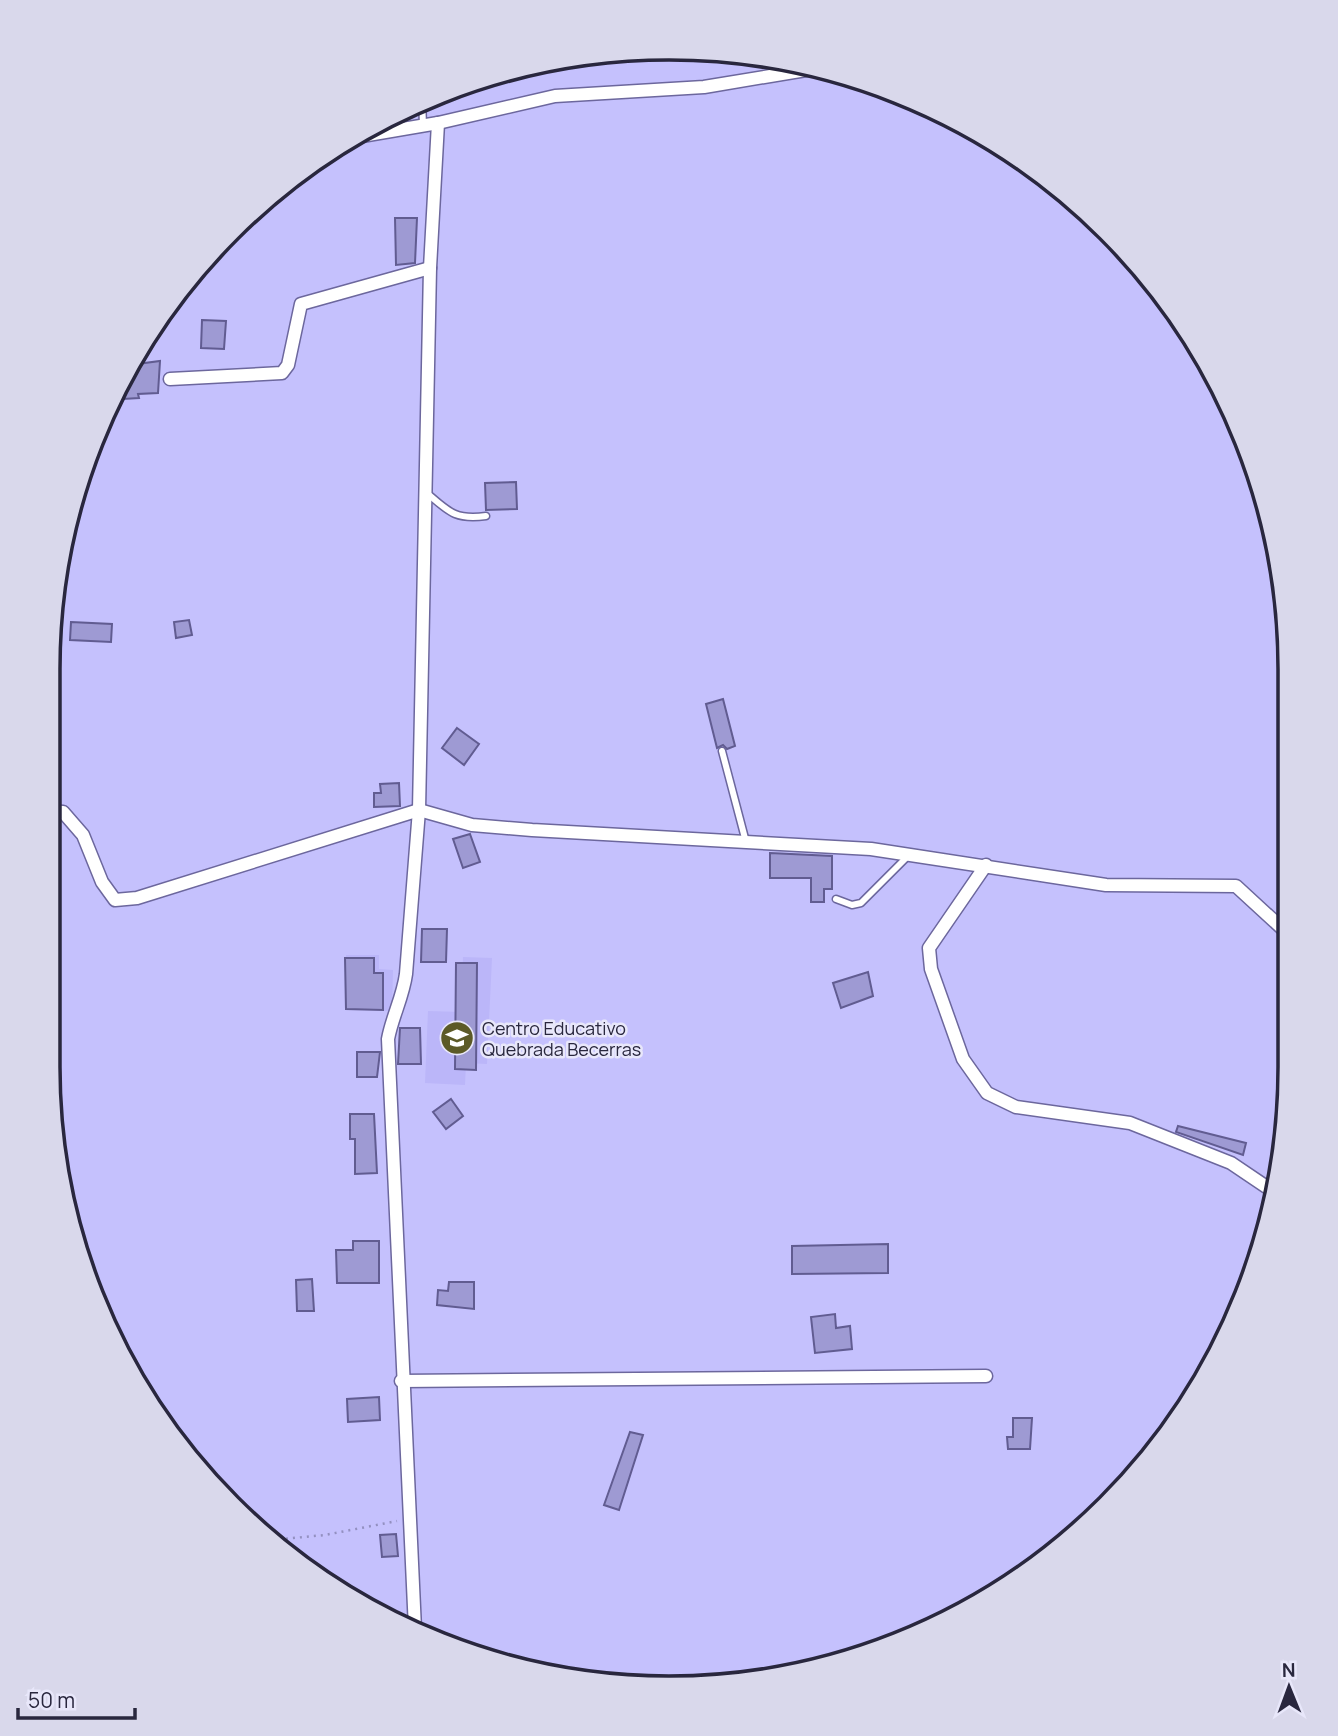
<svg xmlns="http://www.w3.org/2000/svg" width="1338" height="1736" viewBox="0 0 1338 1736" font-family="Manrope,sans-serif">
<style>
.built{fill:#bbb6f9}
.building{fill:#9e9ad3;stroke:#615c91;stroke-width:2}
.lines{fill:none;stroke-linecap:round;stroke-linejoin:round}
.lane-casing{stroke:#6c679d;stroke-width:9}
.street-casing{stroke:#6c679d;stroke-width:15}
.path{stroke:#9390c0;stroke-width:2.5;stroke-dasharray:2 5;stroke-linecap:butt}
.lane{stroke:#fff;stroke-width:6}
.street{stroke:#fff;stroke-width:12}
.labels{text-anchor:middle;dominant-baseline:central;stroke-width:5;stroke-linejoin:round;paint-order:stroke}
.poi-label{font-size:18px;fill:#29273e;stroke:#e8e7fa;text-anchor:start}
.rim{fill:none;stroke:#29273e;stroke-width:3.5}
</style>
<rect width="100%" height="100%" fill="#c5c1fd"/>
<g class="built">
<path d="M 346,955 L 379,955 L 379,969 L 393,970 L 392,1011 L 345,1009 Z"/>
<path d="M 463,957 L 492,958 L 487,1064 L 466,1063 L 465,1085 L 425,1083 L 428,1011 L 461,1012 Z"/>
</g>
<g class="building">
<path d="M 395,218 L 417,218 L 415,263 L 396,265 Z"/>
<path d="M 202,320 L 226,321 L 224,349 L 201,348 Z"/>
<path d="M 160,361 L 158,393 L 138,394 L 139,398 L 123,399 L 122,377 L 130,365 Z"/>
<path d="M 516,482 L 517,509 L 486,510 L 485,483 Z"/>
<path d="M 189,620 L 192,635 L 176,638 L 174,622 Z"/>
<path d="M 71,622 L 112,624 L 111,642 L 70,640 Z"/>
<path d="M 723,699 L 735,746 L 727,749 L 723,745 L 717,748 L 706,704 Z"/>
<path d="M 457,728 L 479,744 L 464,765 L 442,748 Z"/>
<path d="M 399,783 L 400,806 L 374,807 L 374,793 L 381,793 L 380,784 Z"/>
<path d="M 470,834 L 480,862 L 463,868 L 453,839 Z"/>
<path d="M 770,853 L 832,856 L 832,889 L 824,889 L 824,902 L 811,902 L 811,878 L 770,878 Z"/>
<path d="M 422,929 L 447,929 L 446,962 L 421,962 Z"/>
<path d="M 345,958 L 374,958 L 374,973 L 383,973 L 383,1010 L 346,1009 Z"/>
<path d="M 456,963 L 477,963 L 476,1070 L 455,1069 Z"/>
<path d="M 868,972 L 873,996 L 841,1008 L 833,983 Z"/>
<path d="M 400,1028 L 420,1028 L 421,1064 L 398,1064 Z"/>
<path d="M 357,1052 L 380,1052 L 377,1077 L 357,1077 Z"/>
<path d="M 451,1099 L 463,1116 L 446,1129 L 433,1112 Z"/>
<path d="M 350,1114 L 374,1114 L 377,1173 L 355,1174 L 355,1139 L 350,1139 Z"/>
<path d="M 1178,1126 L 1246,1143 L 1243,1155 L 1176,1132 Z"/>
<path d="M 353,1241 L 379,1241 L 379,1283 L 337,1283 L 336,1250 L 353,1250 Z"/>
<path d="M 888,1244 L 888,1273 L 792,1274 L 792,1246 Z"/>
<path d="M 312,1279 L 314,1311 L 297,1311 L 296,1280 Z"/>
<path d="M 449,1282 L 474,1282 L 474,1309 L 437,1305 L 438,1290 L 448,1291 Z"/>
<path d="M 835,1314 L 836,1328 L 850,1326 L 852,1349 L 815,1353 L 811,1317 Z"/>
<path d="M 379,1397 L 380,1420 L 348,1422 L 347,1399 Z"/>
<path d="M 1013,1418 L 1032,1418 L 1030,1449 L 1008,1449 L 1007,1437 L 1013,1437 Z"/>
<path d="M 630,1432 L 643,1435 L 619,1510 L 604,1505 Z"/>
<path d="M 396,1534 L 398,1556 L 382,1557 L 380,1535 Z"/>
</g>
<g class="lines">
<g class="lane-casing">
<g id="lane">
<path d="M 778,58 L 781,73"/>
<path d="M 422,99 L 423,125"/>
<path d="M 427,493 C 449,512 455,520 486,516"/>
<path d="M 722,751 L 746,842"/>
<path d="M 836,899 L 852,905 L 861,903 L 908,856"/>
</g>
</g>
<g class="street-casing">
<g id="street">
<path d="M 350,138 L 438,123 L 555,96 L 704,87 L 818,68"/>
<path d="M 170,379 L 282,373 L 288,365 L 301,304 L 430,268"/>
<path d="M 48,811 L 63,812 L 83,835 L 102,882 L 115,900 L 137,898 L 419,810 L 472,825 L 532,830 L 871,849 L 1106,885 L 1236,886 L 1285,931"/>
<path d="M 986,865 L 929,948 L 931,969 L 963,1059 L 987,1093 L 1016,1107 L 1130,1123 L 1231,1163 L 1274,1192"/>
<path d="M 401,1381 L 986,1376"/>
<path d="M 415,1629 L 388,1039 C 392,1017 403,997 406,974 L 419,810 L 430,268 L 438,123"/>
</g>
</g>
<path class="path" d="M 272,1540 L 325,1535 L 397,1521"/>
<use href="#lane" class="lane"/>
<use href="#street" class="street"/>
</g>
<defs>
<g id="school-disc" transform="scale(1.75)"><circle r="9.5" fill="#5c5a27" stroke="#e8e7fa"/><path d="M0-5L7-2L0 1L-7-2ZM-4 1L0 2.5L4 1V4Q0 6-4 4Z" fill="#fff"/></g>
</defs>
<g fill-rule="evenodd">
<use href="#school-disc" x="457" y="1038"/>
</g>
<g class="labels">
<g class="poi-label">
<text x="482" y="1028">Centro Educativo<tspan x="482" dy="21">Quebrada Becerras</tspan></text>
</g>
</g>
<path d="M0 0H1338V1736H0ZM669 60H669A609 609 0 0 1 1278 669V1067A609 609 0 0 1 669 1676H669A609 609 0 0 1 60 1067V669A609 609 0 0 1 669 60Z" fill="#d9d8eb" fill-rule="evenodd"/>
<path class="rim" d="M669 60H669A609 609 0 0 1 1278 669V1067A609 609 0 0 1 669 1676H669A609 609 0 0 1 60 1067V669A609 609 0 0 1 669 60Z"/>
<g transform="translate(1289 1687) rotate(359)" stroke="#e8e7fa" stroke-width="5" paint-order="stroke">
<path d="M0-5L12 26L0 18L-12 26Z" fill="#29273e"/>
<text y="-10" font-size="19" font-weight="bold" text-anchor="middle" fill="#29273e">N</text>
</g>
<path d="M18 1708v10h117v-10" fill="none" stroke="#29273e" stroke-width="3.5"/>
<text x="28" y="1708" font-size="21" fill="#29273e" stroke="#e8e7fa" stroke-width="5" paint-order="stroke">50 m</text>
</svg>
